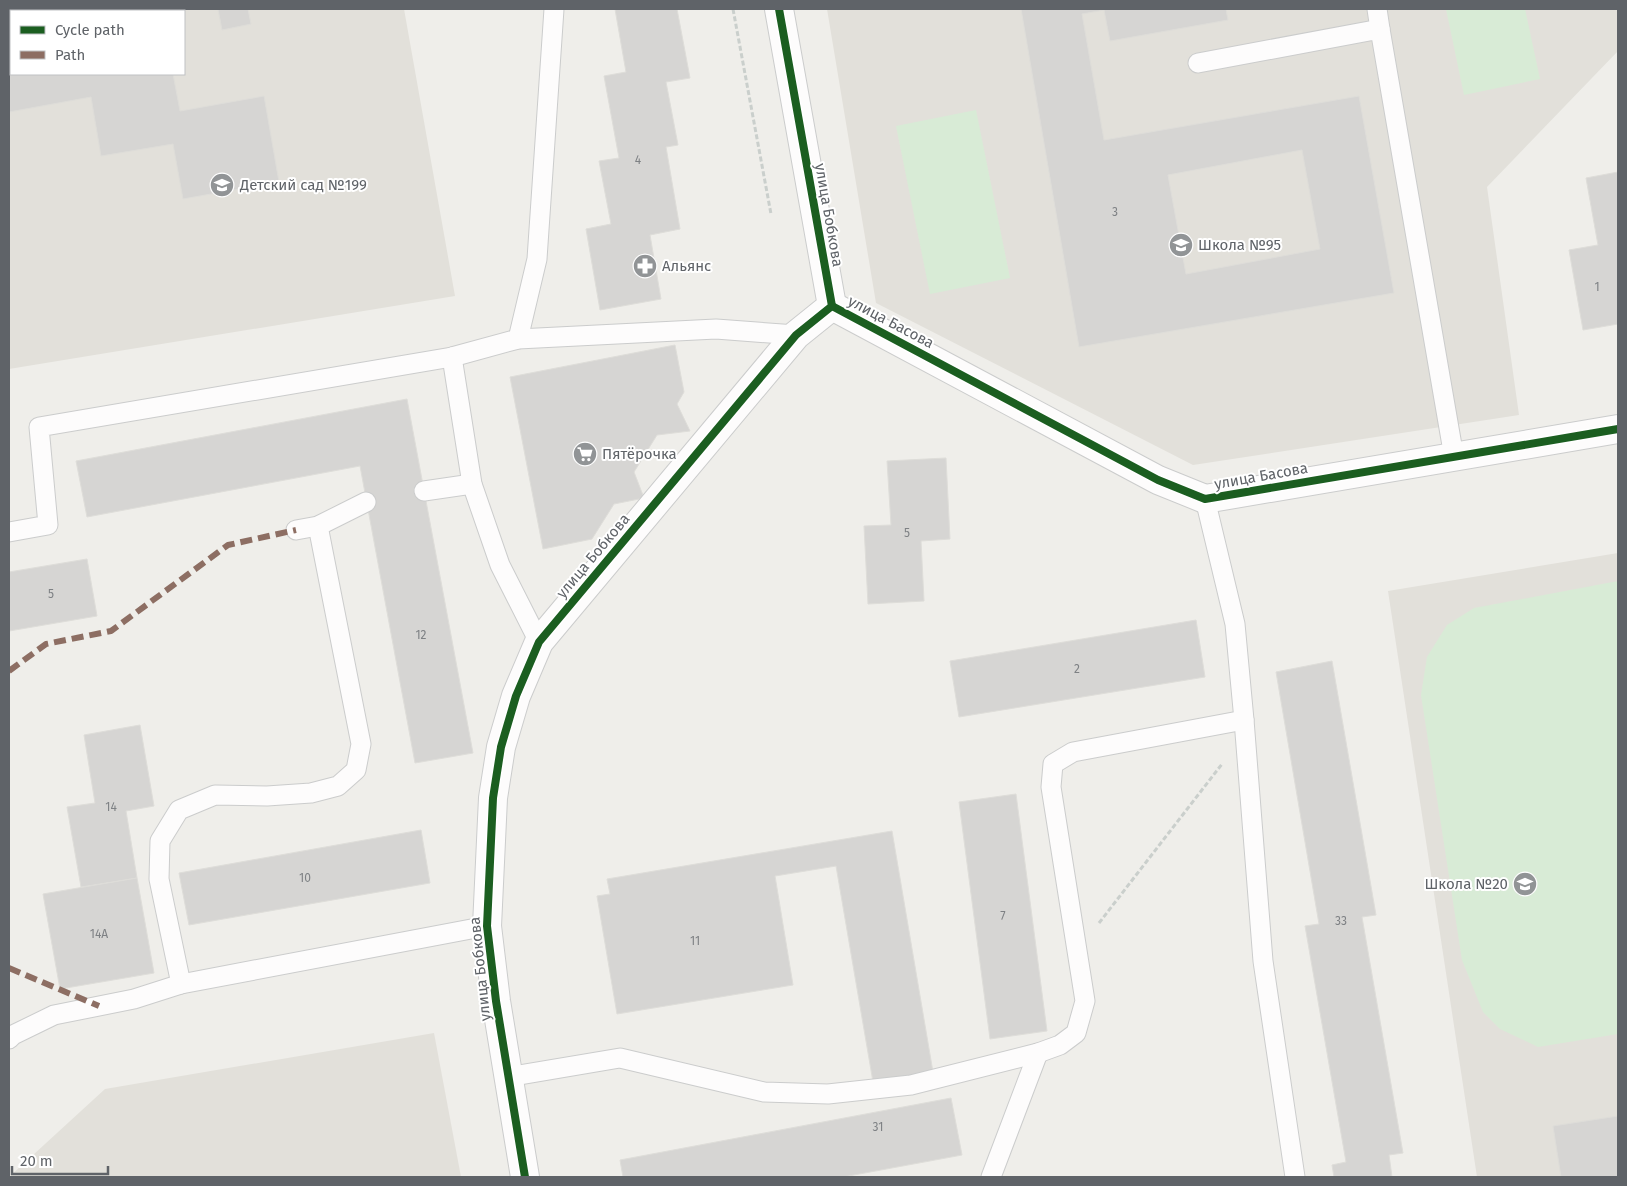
<svg xmlns="http://www.w3.org/2000/svg" width="1627" height="1186" viewBox="0 0 1627 1186" font-family="'Fira Sans',sans-serif">
<style>
.education{fill:#e2e0da;fill-rule:evenodd}
.green{fill:#d8ebd6}
.building{fill:#d6d5d3;stroke:#deddd9;fill-rule:evenodd}
.lines{fill:none;stroke-linecap:round;stroke-linejoin:round}
.service-casing{stroke:#cbcccc;stroke-width:21}
.minor-casing{stroke:#cbcccc;stroke-width:30}
.path{stroke:#cacfcc;stroke-width:3;stroke-dasharray:5 2.5;stroke-linecap:butt}
.service{stroke:#fdfcfc;stroke-width:19}
.minor{stroke:#fdfcfc;stroke-width:28}
.quiet{stroke:#8d6e63;stroke-width:6;stroke-dasharray:12 6;stroke-linecap:butt}
.cycleway-casing{stroke:#fff;stroke-width:11}
.cycleway{stroke:#1b5e20;stroke-width:8}
.labels{text-anchor:middle;dominant-baseline:central;stroke-width:4;stroke-linejoin:round;paint-order:stroke}
.number-label{font-size:12px;fill:#7e8184}
.poi-label{font-size:15px;fill:#5f6368;stroke:#fff;text-anchor:start}
.street-label{font-size:15px;fill:#5f6368;stroke:#fff}
</style>
<rect width="100%" height="100%" fill="#efeeea"/>
<g class="education">
<path d="M 9,9 L 404,9 L 455,296 L 9,369 ZM 11,11 L 184,11 L 184,74 L 11,74 Z"/>
<path d="M 827,9 L 1618,9 L 1618,51 L 1487,187 L 1519,415 L 1193,465 L 876,303 Z"/>
<path d="M 1618,553 L 1618,1177 L 1477,1177 L 1388,591 Z"/>
<path d="M 434,1033 L 461,1177 L 9,1177 L 105,1089 Z"/>
</g>
<g class="green">
<path d="M 1446,9 L 1525,9 L 1540,79 L 1464,95 Z"/>
<path d="M 976,110 L 1010,278 L 930,294 L 896,126 Z"/>
<path d="M 1618,581 L 1618,1034 L 1538,1047 L 1500,1029 L 1483,1012 L 1462,960 L 1421,695 L 1427,657 L 1447,625 L 1474,608 Z"/>
</g>
<g class="building">
<path d="M 218,9 L 248,9 L 251,24 L 222,30 Z"/>
<path d="M 615,9 L 677,9 L 690,78 L 666,82 L 678,145 L 666,147 L 680,229 L 650,235 L 661,299 L 600,310 L 586,229 L 611,224 L 599,161 L 619,158 L 604,76 L 626,72 Z"/>
<path d="M 1021,9 L 1226,9 L 1228,20 L 1110,41 L 1104,10 L 1082,14 L 1104,140 L 1359,96 L 1394,293 L 1079,347 ZM 1302,150 L 1320,249 L 1186,274 L 1168,175 Z"/>
<path d="M 9,25 L 11,25 L 11,74 L 173,74 L 180,111 L 264,96 L 279,182 L 183,199 L 173,144 L 101,156 L 91,97 L 9,112 Z"/>
<path d="M 1618,172 L 1618,324 L 1583,330 L 1569,250 L 1598,245 L 1586,178 Z"/>
<path d="M 675,345 L 684,392 L 677,404 L 690,431 L 657,435 L 634,472 L 644,498 L 614,504 L 592,539 L 543,549 L 510,377 Z"/>
<path d="M 407,399 L 473,753 L 415,763 L 360,466 L 87,517 L 76,461 Z"/>
<path d="M 946,458 L 950,539 L 921,541 L 924,601 L 868,604 L 864,526 L 891,525 L 887,461 Z"/>
<path d="M 87,559 L 97,616 L 9,631 L 9,572 Z"/>
<path d="M 1196,620 L 1205,677 L 959,717 L 950,661 Z"/>
<path d="M 1332,661 L 1376,915 L 1362,917 L 1403,1153 L 1389,1155 L 1392,1177 L 1334,1177 L 1332,1165 L 1346,1162 L 1305,926 L 1319,924 L 1276,672 Z"/>
<path d="M 140,725 L 154,806 L 126,811 L 137,878 L 81,887 L 67,807 L 95,803 L 84,735 Z"/>
<path d="M 1016,794 L 1047,1031 L 990,1039 L 959,802 Z"/>
<path d="M 421,830 L 430,883 L 189,925 L 179,873 Z"/>
<path d="M 892,831 L 933,1072 L 873,1082 L 836,866 L 775,876 L 793,985 L 617,1014 L 597,896 L 610,894 L 607,879 Z"/>
<path d="M 137,878 L 154,973 L 60,989 L 43,894 Z"/>
<path d="M 951,1098 L 962,1155 L 843,1177 L 623,1177 L 620,1160 Z"/>
<path d="M 1618,1116 L 1618,1177 L 1561,1177 L 1553,1126 Z"/>
</g>
<g class="lines">
<g class="service-casing">
<g id="service">
<path d="M 1377,9 L 1380,29"/>
<path d="M 1198,63 L 1380,29 L 1454,457"/>
<path d="M 518,339 L 537,259 L 554,9"/>
<path d="M 452,357 L 472,484 L 500,565 L 539,642"/>
<path d="M 424,491 L 472,484"/>
<path d="M 1205,499 L 1235,624 L 1244,720 L 1263,961 L 1295,1177"/>
<path d="M 296,530 L 318,526 L 366,502"/>
<path d="M 9,532 L 48,525 L 39,427 L 452,357 L 518,339 L 716,329 L 796,335"/>
<path d="M 181,984 L 159,879 L 160,841 L 179,810 L 215,795 L 267,796 L 311,793 L 338,786 L 356,770 L 361,744 L 318,526"/>
<path d="M 9,1039 L 13,1035 L 54,1015 L 134,999 L 181,984 L 487,926"/>
<path d="M 508,1077 L 620,1058 L 764,1092 L 828,1094 L 911,1085 L 1038,1053 L 1060,1045 L 1076,1033 L 1085,1001 L 1051,787 L 1053,764 L 1073,752 L 1244,720"/>
<path d="M 991,1177 L 1038,1053"/>
</g>
</g>
<g class="minor-casing">
<g id="minor">
<path d="M 832,306 L 1158,480 L 1205,499 L 1618,429"/>
<path d="M 525,1177 L 496,1001 L 487,926 L 493,798 L 501,747 L 516,696 L 539,642 L 796,335 L 832,306 L 779,9"/>
</g>
</g>
<g class="path">
<path d="M 733,9 L 771,214"/>
<path d="M 1099,923 L 1222,764"/>
</g>
<use href="#service" class="service"/>
<use href="#minor" class="minor"/>
<g class="quiet">
<path d="M 9,671 L 46,644 L 111,631 L 228,545 L 296,530"/>
<path d="M 9,968 L 99,1006"/>
</g>
<g class="cycleway-casing">
<g id="cycleway">
<path d="M 832,306 L 1158,480 L 1205,499 L 1618,429"/>
<path d="M 525,1177 L 496,1001 L 487,926 L 493,798 L 501,747 L 516,696 L 539,642 L 796,335 L 832,306 L 779,9"/>
</g>
</g>
<use href="#cycleway" class="cycleway"/>
</g>
<defs>
<g id="school-disc" transform="scale(1.25)"><circle r="9.5" fill="#919496" stroke="#fff"/><path d="M0-5L7-2L0 1L-7-2ZM-4 1L0 2.5L4 1V4Q0 6-4 4Z" fill="#fff"/></g>
<g id="pharmacy-disc" transform="scale(1.25)"><circle r="9.5" fill="#919496" stroke="#fff"/><path d="M-2-6h4v4h4v4h-4v4h-4v-4h-4v-4h4Z" fill="#fff"/></g>
<g id="supermarket-disc" transform="scale(1.25)"><circle r="9.5" fill="#919496" stroke="#fff"/><path d="M-6-5.5h2.5l.6 2H6L4.5 2H-2.5L-4.4-4H-6ZM-1.5 3.2a1.3 1.3 0 1 0 .1 0ZM3 3.2a1.3 1.3 0 1 0 .1 0Z" fill="#fff"/></g>
</defs>
<g fill-rule="evenodd">
<use href="#school-disc" x="222" y="185"/>
<use href="#school-disc" x="1181" y="245"/>
<use href="#pharmacy-disc" x="645" y="266"/>
<use href="#supermarket-disc" x="585" y="454"/>
<use href="#school-disc" x="1525" y="884"/>
</g>
<g class="labels">
<g class="number-label">
<text x="638" y="160">4</text>
<text x="1115" y="212">3</text>
<text x="1597" y="287">1</text>
<text x="907" y="533">5</text>
<text x="51" y="594">5</text>
<text x="421" y="635">12</text>
<text x="1077" y="669">2</text>
<text x="111" y="807">14</text>
<text x="305" y="878">10</text>
<text x="1003" y="916">7</text>
<text x="1341" y="921">33</text>
<text x="99" y="934">14А</text>
<text x="695" y="941">11</text>
<text x="878" y="1127">31</text>
</g>
<g class="poi-label">
<text x="240" y="185">Детский сад №199</text>
<text x="1198" y="245">Школа №95</text>
<text x="662" y="266">Альянс</text>
<text x="602" y="454">Пятёрочка</text>
<text x="1508" y="884" text-anchor="end">Школа №20</text>
</g>
<g class="street-label">
<text transform="translate(829 215) rotate(80)">улица Бобкова</text>
<text transform="translate(891 322) rotate(28)">улица Басова</text>
<text transform="translate(1261 476) rotate(-10)">улица Басова</text>
<text transform="translate(593 556) rotate(-50)">улица Бобкова</text>
<text transform="translate(480 969) rotate(-96)">улица Бобкова</text>
</g>
</g>
<rect width="1627" height="1186" fill="none" stroke="#5f6368" stroke-width="20"/>
<rect x="10" y="10" width="175" height="65" fill="#ffffff" stroke="#bfc1c3"/>
<rect x="20" y="26" width="25" height="8" fill="#1b5e20" stroke="#bfc1c3"/>
<text x="55" y="35" font-size="15" fill="#5f6368">Cycle path</text>
<rect x="20" y="51" width="25" height="8" fill="#8d6e63" stroke="#bfc1c3"/>
<text x="55" y="60" font-size="15" fill="#5f6368">Path</text>
<path d="M12 1166v8h96v-8" fill="none" stroke="#5f6368" stroke-width="2.5"/>
<text x="20" y="1166" font-size="15" fill="#5f6368" stroke="#ffffff" stroke-width="4" paint-order="stroke">20 m</text>
</svg>
